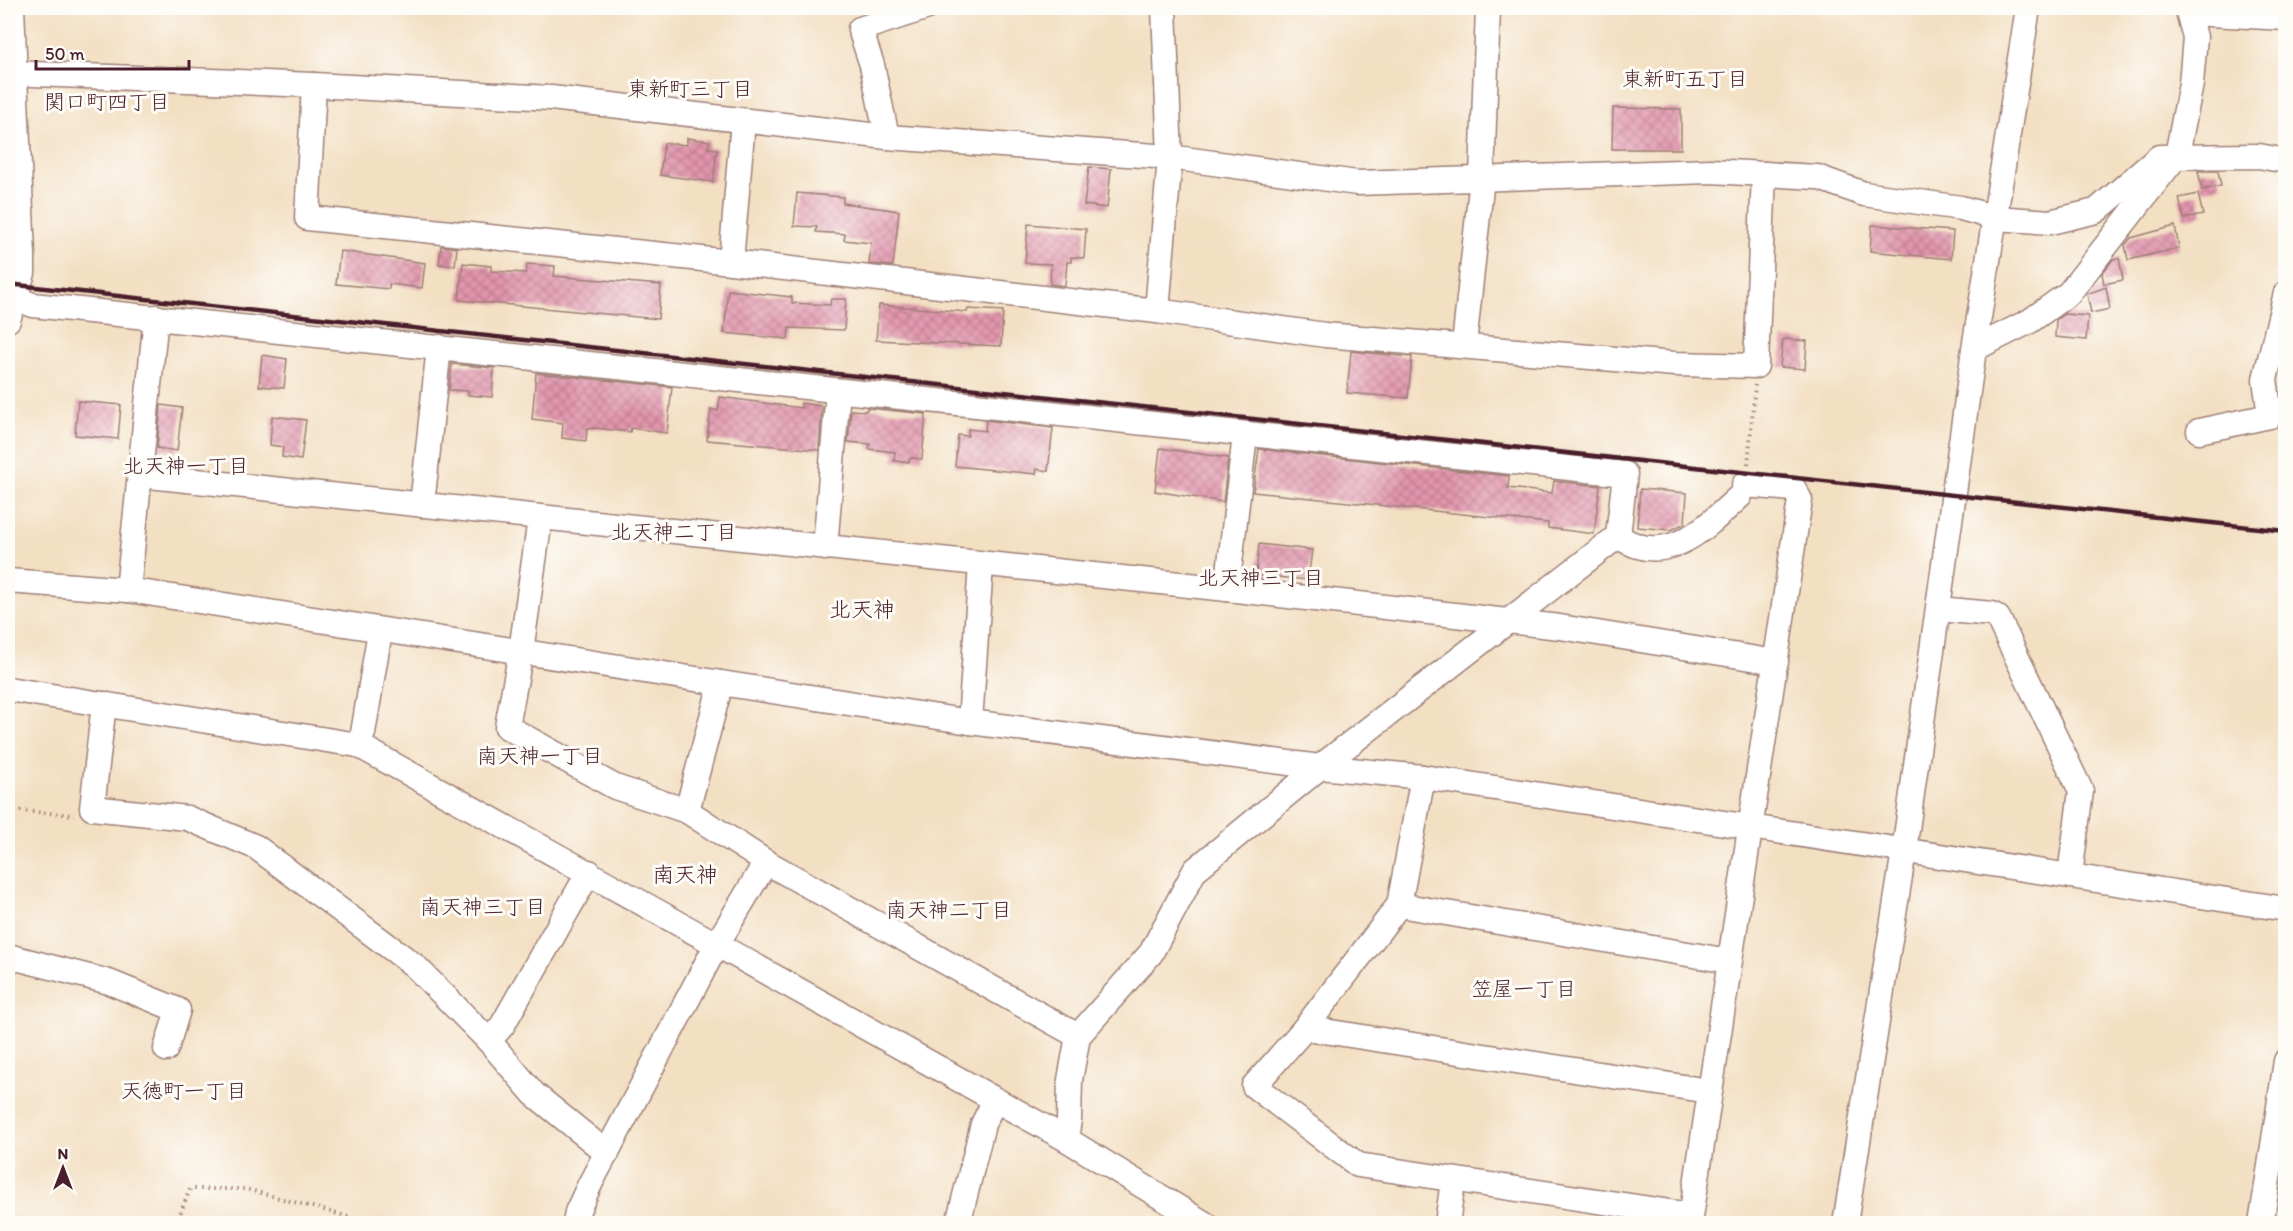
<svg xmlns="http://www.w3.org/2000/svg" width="2293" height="1231" viewBox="0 0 2293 1231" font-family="Itim,'Klee One',sans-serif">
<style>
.building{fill:url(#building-cross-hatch)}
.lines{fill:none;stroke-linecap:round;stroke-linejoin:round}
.minor-casing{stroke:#9e7f76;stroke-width:27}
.path{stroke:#9e7f76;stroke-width:4;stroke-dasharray:1.5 4.5;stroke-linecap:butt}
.minor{stroke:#fff;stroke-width:24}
.rail{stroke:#4a1f2b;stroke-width:4.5}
.labels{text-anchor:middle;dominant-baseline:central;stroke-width:6;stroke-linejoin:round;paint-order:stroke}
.neighbourhood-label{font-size:21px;fill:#4a1f2b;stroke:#fdfcf7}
.quarter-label{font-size:22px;fill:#4a1f2b;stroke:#fdfcf7}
</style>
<defs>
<pattern id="building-cross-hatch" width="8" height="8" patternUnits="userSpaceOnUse" patternTransform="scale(1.5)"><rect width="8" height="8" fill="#e396ae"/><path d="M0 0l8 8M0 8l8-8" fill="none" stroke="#ba7a8e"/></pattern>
</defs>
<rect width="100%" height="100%" fill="#fdfcf7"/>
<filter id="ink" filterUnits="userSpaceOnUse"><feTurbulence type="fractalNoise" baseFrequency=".0167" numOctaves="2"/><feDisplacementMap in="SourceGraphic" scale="12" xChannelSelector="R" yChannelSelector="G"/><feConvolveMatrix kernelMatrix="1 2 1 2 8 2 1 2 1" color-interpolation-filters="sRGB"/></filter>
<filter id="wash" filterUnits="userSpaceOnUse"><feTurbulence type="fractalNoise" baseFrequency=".008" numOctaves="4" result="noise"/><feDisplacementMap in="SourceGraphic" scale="24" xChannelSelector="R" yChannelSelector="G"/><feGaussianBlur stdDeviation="1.35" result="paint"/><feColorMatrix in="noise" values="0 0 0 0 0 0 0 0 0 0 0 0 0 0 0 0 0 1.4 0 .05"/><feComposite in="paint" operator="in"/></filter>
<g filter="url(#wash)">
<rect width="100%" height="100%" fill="#f3dfc2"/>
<g id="blocks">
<g class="building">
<path d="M 1613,108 L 1681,109 L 1681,149 L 1612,149 Z"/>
<path d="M 687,138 L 709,141 L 708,148 L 717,149 L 713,182 L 660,175 L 664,143 L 687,145 Z"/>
<path d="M 1089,167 L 1111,169 L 1107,208 L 1084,205 Z"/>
<path d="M 2198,171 L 2218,171 L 2221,186 L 2202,190 Z"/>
<path d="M 797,193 L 843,197 L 843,203 L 899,211 L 893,266 L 869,264 L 871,243 L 844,240 L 845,234 L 816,232 L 817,227 L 794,226 Z"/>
<path d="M 2198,194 L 2203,215 L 2184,219 L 2179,198 Z"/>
<path d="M 1028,224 L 1086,229 L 1084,258 L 1071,257 L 1071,262 L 1067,262 L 1065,286 L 1050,284 L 1051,264 L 1025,263 Z"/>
<path d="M 1872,225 L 1953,231 L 1951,259 L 1870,251 Z"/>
<path d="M 2175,226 L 2179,248 L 2128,260 L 2125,245 L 2131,238 Z"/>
<path d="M 441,246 L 457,248 L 455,266 L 439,264 Z"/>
<path d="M 340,251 L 425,263 L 422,288 L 389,284 L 389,289 L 336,284 Z"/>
<path d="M 2119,258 L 2123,280 L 2104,284 L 2102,274 L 2113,259 Z"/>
<path d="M 463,263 L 491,266 L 491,271 L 526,273 L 527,264 L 555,266 L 554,276 L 661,285 L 658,319 L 459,300 Z"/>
<path d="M 2106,287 L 2110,309 L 2091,313 L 2087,294 Z"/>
<path d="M 728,290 L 792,297 L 792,303 L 830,305 L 831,299 L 846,299 L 844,330 L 789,328 L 788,339 L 724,333 Z"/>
<path d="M 879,305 L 967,312 L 968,309 L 1003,311 L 1001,346 L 876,340 Z"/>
<path d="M 2064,314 L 2088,316 L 2086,340 L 2055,337 L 2056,320 Z"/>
<path d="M 1783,339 L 1807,341 L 1805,369 L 1780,367 Z"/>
<path d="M 1351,351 L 1412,357 L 1408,398 L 1347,393 Z"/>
<path d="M 262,355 L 287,359 L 284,388 L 259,386 Z"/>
<path d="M 452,364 L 494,368 L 492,397 L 468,395 L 468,391 L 449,390 Z"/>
<path d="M 536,373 L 672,387 L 667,433 L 631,428 L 630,432 L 596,428 L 587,429 L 586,441 L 562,438 L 563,423 L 532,419 Z"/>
<path d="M 720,397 L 801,408 L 801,403 L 822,406 L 819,450 L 707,440 L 711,409 L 718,411 Z"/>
<path d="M 78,401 L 121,405 L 118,439 L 75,435 Z"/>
<path d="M 161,405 L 182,408 L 177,451 L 157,448 Z"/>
<path d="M 867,408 L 926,414 L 922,459 L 910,458 L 909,462 L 894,461 L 895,452 L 869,449 L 870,444 L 848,442 L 851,410 L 866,411 Z"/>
<path d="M 272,416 L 306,420 L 301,460 L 282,457 L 283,447 L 270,445 Z"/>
<path d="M 986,420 L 1053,428 L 1048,471 L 1037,469 L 1036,474 L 955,466 L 958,435 L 968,436 L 968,429 L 985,431 Z"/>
<path d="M 1160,448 L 1228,458 L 1223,502 L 1155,491 Z"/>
<path d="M 1259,449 L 1509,476 L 1508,488 L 1552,493 L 1554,481 L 1600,486 L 1594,534 L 1548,528 L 1548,523 L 1253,492 Z"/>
<path d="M 1640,489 L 1687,493 L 1685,523 L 1671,530 L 1637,527 Z"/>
<path d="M 1259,544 L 1312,550 L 1308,580 L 1256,575 Z"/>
</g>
</g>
</g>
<g filter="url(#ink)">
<use href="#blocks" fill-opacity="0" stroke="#9e7f76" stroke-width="1.5"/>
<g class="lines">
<g class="minor-casing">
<g id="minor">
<path d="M 2191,13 L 2286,18"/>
<path d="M 8,73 L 314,85 L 551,98 L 887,137 L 1170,157 L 1357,183 L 1711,171 L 1817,177 L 1864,194 L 1961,208 L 1996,218 L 2050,222 L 2096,211 L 2159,157 L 2259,156 L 2286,161"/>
<path d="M 314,85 L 307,218 L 731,262 L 1157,311 L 1325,335 L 1675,364 L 1756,366 L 1764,174"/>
<path d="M 887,137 L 872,65 L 860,29 L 925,8"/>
<path d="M 731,262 L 743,121"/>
<path d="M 8,296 L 33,305 L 1625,474 L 1618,536 L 1320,767 L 1195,870 L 1151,953 L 1078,1036 L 1070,1080 L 1069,1120 L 1066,1139"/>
<path d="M 1157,311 L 1170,157 L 1164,8"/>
<path d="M 8,320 L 23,273 L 23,255 L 12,8"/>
<path d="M 1464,345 L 1482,178 L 1488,8"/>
<path d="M 1974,349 L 2030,321 L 2069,293 L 2177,155 L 2191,84 L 2195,37 L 2187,8"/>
<path d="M 2199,431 L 2270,416 L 2265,379 L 2286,293"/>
<path d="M 139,475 L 1227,589 L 1560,627 L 1776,662"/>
<path d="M 422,505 L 439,347"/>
<path d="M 540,519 L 521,651 L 507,727 L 615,787 L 687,811"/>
<path d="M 1618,536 C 1666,570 1706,527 1740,496"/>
<path d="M 825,548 L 838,391"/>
<path d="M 8,581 L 128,590 L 970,722 L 1320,767 L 1423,777 L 2286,909"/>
<path d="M 1227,589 L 1245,435"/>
<path d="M 128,590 L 156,317"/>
<path d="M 1939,609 L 1992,614 L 1998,618 L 2081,791 L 2070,875"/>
<path d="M 721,683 L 687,811 L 766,862 L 1078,1036"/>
<path d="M 8,689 L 358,745 L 1066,1139 L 1205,1224"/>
<path d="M 104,704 L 92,808 L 187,818 L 256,847 L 415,966 L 489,1041 L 534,1094 L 607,1153"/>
<path d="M 970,722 L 981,565"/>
<path d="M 358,745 L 363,733 L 380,631"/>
<path d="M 1423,777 L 1399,905 L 1305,1028 L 1254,1086 L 1358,1165 L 1690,1215"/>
<path d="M 1399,905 L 1729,961"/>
<path d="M 8,956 L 109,982 L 178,1010 L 166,1049"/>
<path d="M 1305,1028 L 1709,1091"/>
<path d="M 489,1041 L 502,1026 L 589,872"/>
<path d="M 575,1224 L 577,1212 L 590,1184 L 717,944 L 766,862"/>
<path d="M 958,1224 L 983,1124 L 995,1100"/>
<path d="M 1447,1224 L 1453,1181"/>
<path d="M 1690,1224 L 1800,500 L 1794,489 L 1744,485"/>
<path d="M 1845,1224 L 1904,851 L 1974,349 L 2028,8"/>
<path d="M 2261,1224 L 2286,1061"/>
</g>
</g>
<g class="path">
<path d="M 1748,464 L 1755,385"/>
<path d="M 8,810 L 74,815"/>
<path d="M 176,1224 L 190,1189 L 246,1189 L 375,1224"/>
</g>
<use href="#minor" class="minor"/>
<path class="rail" d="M 8,284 L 2286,531"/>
</g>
</g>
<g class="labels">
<g class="neighbourhood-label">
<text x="1685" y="78">東新町五丁目</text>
<text x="690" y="88">東新町三丁目</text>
<text x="107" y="101">関口町四丁目</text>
<text x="186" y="465">北天神一丁目</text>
<text x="674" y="531">北天神二丁目</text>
<text x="1261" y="577">北天神三丁目</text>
<text x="540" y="755">南天神一丁目</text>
<text x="483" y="906">南天神三丁目</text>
<text x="949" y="909">南天神二丁目</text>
<text x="1524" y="988">笠屋一丁目</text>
<text x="184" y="1090">天徳町一丁目</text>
</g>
<g class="quarter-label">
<text x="862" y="609">北天神</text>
<text x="685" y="874">南天神</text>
</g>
</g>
<rect width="2293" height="1231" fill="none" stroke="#fdfcf7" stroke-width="30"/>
<g transform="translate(63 1168)" stroke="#fdfcf7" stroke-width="4.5" paint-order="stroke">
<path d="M0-4.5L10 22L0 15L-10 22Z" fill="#4a1f2b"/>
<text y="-9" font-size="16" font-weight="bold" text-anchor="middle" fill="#4a1f2b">N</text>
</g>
<path d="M36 60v9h153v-9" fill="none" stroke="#4a1f2b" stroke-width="3"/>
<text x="45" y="60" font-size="18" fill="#4a1f2b" stroke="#fdfcf7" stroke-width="4.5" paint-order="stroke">50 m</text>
</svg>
